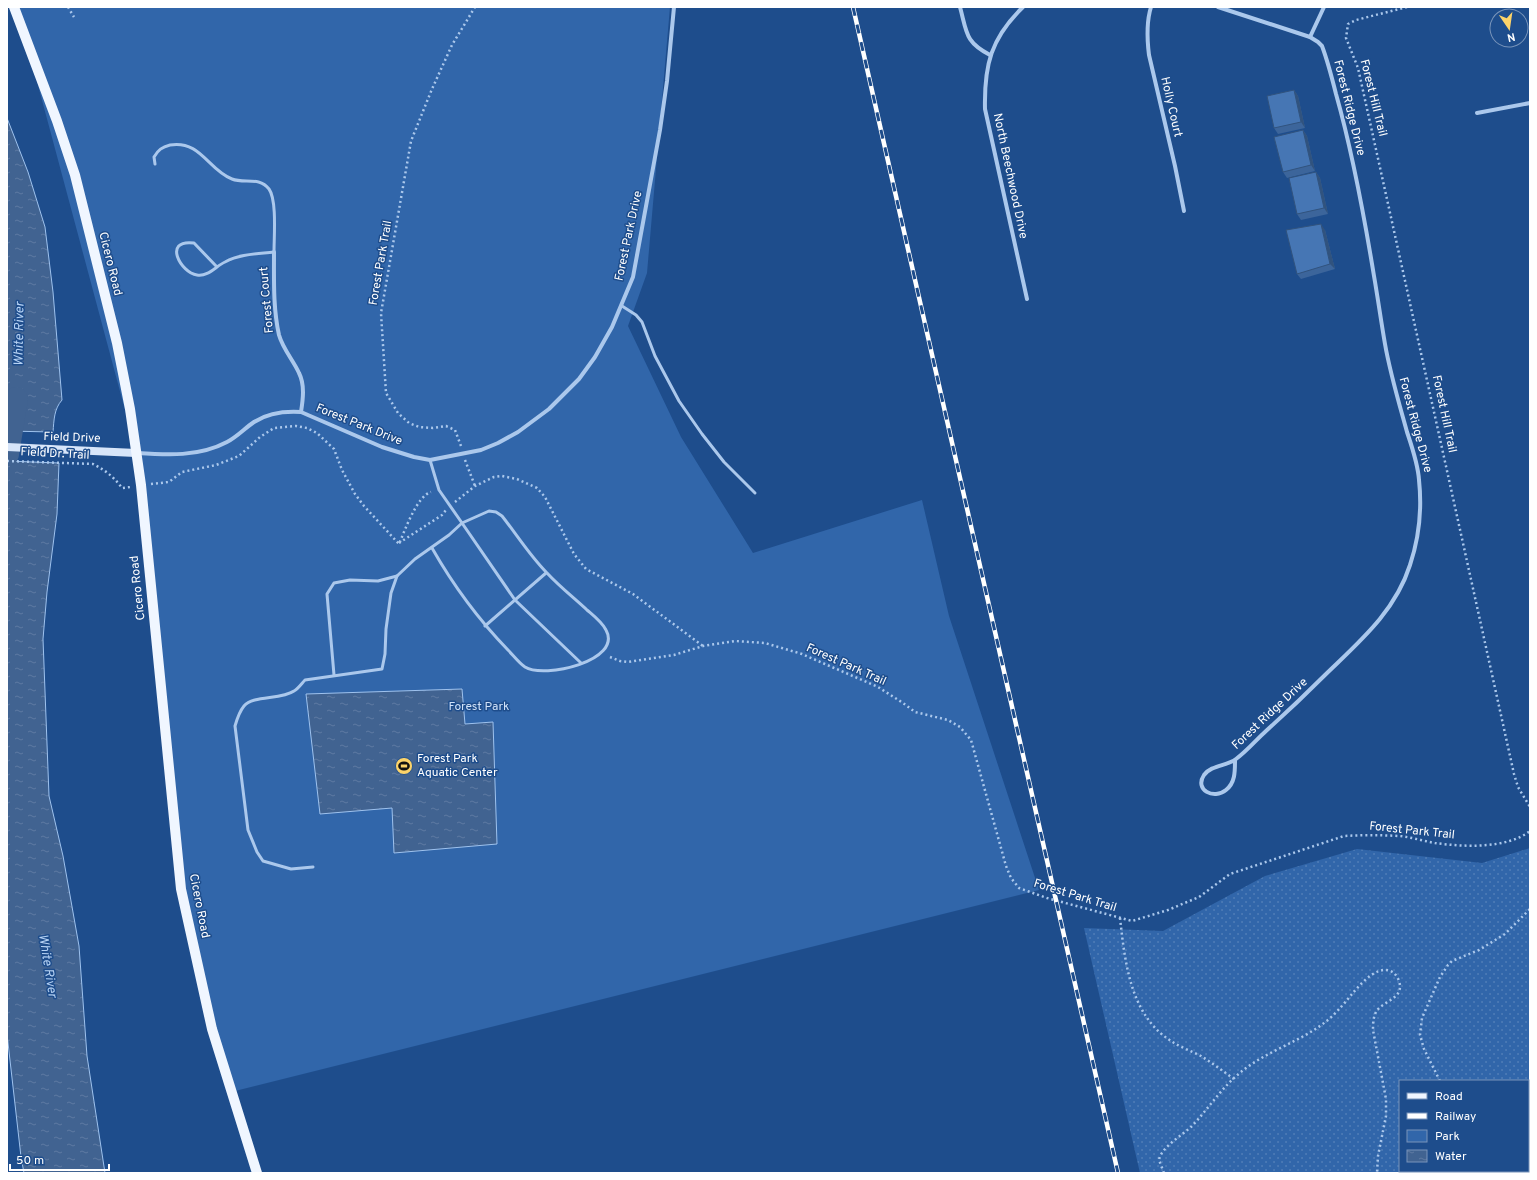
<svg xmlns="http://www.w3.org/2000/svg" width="1537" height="1180" viewBox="0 0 1537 1180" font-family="Overpass,sans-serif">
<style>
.grass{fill:url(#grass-dots);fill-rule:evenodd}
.park{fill:#3166aa}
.water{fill:url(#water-ripples);stroke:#9ec2ee}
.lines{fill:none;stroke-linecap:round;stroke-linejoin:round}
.river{stroke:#416391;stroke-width:24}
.path{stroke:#abc8ec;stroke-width:2.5;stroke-dasharray:2 3;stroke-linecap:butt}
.lane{stroke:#abc8ec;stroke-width:3}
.street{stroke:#abc8ec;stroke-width:4}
.secondary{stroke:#d7e5f9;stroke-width:8}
.primary{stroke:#f0f6ff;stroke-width:10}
.rail-casing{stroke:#fff;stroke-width:4.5}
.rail{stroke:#1e4d8c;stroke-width:3;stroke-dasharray:9;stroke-linecap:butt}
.wall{fill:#3c659b}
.shaded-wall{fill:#31537e}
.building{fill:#4676b4;stroke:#31537e}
.labels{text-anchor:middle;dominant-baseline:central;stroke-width:3;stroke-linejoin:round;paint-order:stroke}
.street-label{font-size:12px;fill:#fff;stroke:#1e4d8c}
.park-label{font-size:12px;fill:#d0e2f9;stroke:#1e4d8c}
.poi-label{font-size:12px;fill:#fff;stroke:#1e4d8c;text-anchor:start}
.water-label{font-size:13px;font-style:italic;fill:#b6d2f4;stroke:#1e4d8c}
</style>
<defs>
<pattern id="grass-dots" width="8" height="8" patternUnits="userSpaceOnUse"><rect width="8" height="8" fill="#3166aa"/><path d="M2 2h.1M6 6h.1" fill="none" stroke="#507db7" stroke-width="1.8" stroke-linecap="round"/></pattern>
<pattern id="water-ripples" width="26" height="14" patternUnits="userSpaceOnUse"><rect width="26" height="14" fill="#416391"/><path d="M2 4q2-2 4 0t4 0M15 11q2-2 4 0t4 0" fill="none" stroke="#5e7aa2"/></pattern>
</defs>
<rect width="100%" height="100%" fill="#1e4d8c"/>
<path class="grass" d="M 1530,848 L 1530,1173 L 1140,1173 L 1084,928 L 1163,931 L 1265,876 L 1357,849 L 1482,863 ZM 1400,1081 L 1528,1081 L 1528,1171 L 1400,1171 Z"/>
<path class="park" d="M 12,7 L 670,7 L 647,273 L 628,326 L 681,437 L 753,553 L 922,500 L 949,616 L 1039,890 L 231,1092 L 181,889 L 136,451 L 24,33 Z"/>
<g class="water">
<path d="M 7,118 L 28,172 L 45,227 L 53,292 L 62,400 C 54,409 54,420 53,432 L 7,431 Z"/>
<path d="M 7,461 L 59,463 L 57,514 L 47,592 L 43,639 L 49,796 L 63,856 L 79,946 L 87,1056 L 105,1173 L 24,1173 L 21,1157 L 7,1034 Z"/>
<path d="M 462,689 L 465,724 L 493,722 L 497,844 L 394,853 L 392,808 L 320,814 L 306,694 Z"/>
</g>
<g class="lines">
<path class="river" d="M 7,454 L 16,399"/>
<g class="path">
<path d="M 68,7 L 74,17"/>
<path d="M 1407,7 L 1356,20 L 1348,24 L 1346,38 L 1358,68 L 1514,774 L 1518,787 L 1530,807"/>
<path d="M 461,446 L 455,430 L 446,426 L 433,428 L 419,427 L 409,423 L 398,413 L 386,393 L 381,313 L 411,141 L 432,89 L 452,45 L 475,7"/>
<path d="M 465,460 L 475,486"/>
<path d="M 7,461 L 93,464 C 105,470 114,477 122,488 L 131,487"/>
<path d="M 151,484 L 169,482 L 182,472 L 216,465 L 239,456 L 260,437 L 274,428 L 296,426 L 307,428 L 317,433 L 334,449 L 342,470 L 355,494 L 364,506 L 399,544 C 405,530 417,496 431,492"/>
<path d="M 455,502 L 475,486 L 494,477 L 502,476 L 517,479 L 537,488 L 545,497 L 574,554 L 586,569 L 633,594 L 703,646"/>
<path d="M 399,543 L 442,515 L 446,510"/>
<path d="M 610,657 L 620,661 L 628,662 L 674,655 L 703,646 L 735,641 L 765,643 L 802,654 L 878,687 L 903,703 L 915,712 L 948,720 L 960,727 L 971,740 L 1006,866 L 1011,878 L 1019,888 L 1047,898 L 1132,921 L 1168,910 L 1199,897 L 1230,874 L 1344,836 C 1362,835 1380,835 1399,836 C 1411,837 1423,841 1435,843 C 1463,847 1507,849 1530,831"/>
<path d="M 1120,918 C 1125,962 1130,1015 1171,1041 C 1180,1047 1191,1051 1201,1056 C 1212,1063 1223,1071 1234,1079"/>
<path d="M 1440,1081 L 1424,1049 L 1420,1035 L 1422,1018 L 1440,977 L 1448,965 L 1452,961 L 1479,950 L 1505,934 L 1530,909"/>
<path d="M 1460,1171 L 1461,1173"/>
<path d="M 1164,1173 L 1159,1160 C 1161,1147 1183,1135 1192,1126 C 1209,1108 1222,1087 1241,1072 C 1264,1053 1293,1044 1317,1028 C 1325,1023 1334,1015 1340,1008 C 1351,997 1375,959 1394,973 C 1396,975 1398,978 1399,981 C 1405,999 1382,1001 1376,1012 C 1373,1018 1373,1024 1373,1030 L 1386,1099 L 1386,1116 L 1378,1156 L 1377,1173"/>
</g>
<g class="lane">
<path d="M 155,164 L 154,157 C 158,150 162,147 170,145 C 201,140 208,170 232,179 C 244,184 259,176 269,189 C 277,200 274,237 274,252 C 257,254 240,254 225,262 C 216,266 208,277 197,275 C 181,273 162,239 194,243 L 217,267"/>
<path d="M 622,306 L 636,315 L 642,322 L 655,356 L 679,401 L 702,434 L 724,462 L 755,493"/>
<path d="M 432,548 C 453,585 478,619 508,650 C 513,655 519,663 525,667 C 544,679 623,661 606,630 C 602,622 594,616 587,610 C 574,598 559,586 547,573 C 530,556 517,535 502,516 L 496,512 L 489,511 L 462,523 L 515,600 L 581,663"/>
<path d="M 485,626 L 546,573"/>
<path d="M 334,675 L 327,594 L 334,583 L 350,580 L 378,581 L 397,576"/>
<path d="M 313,867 L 291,869 L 263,861 L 257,852 L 248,830 L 235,726 C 237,719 239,712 244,706 C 253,695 281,700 294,691 C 298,689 302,683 305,680 L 382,669 L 385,654 L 386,629 L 391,593 L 397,576 L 415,559 L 449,535 L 462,523 L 439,490 L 430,460"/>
</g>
<g class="street">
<path d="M 960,7 C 967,33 965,42 990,55"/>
<path d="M 1023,7 C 991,38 984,65 985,109 L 1027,299"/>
<path d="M 1151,7 C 1146,23 1147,39 1149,55 L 1175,166 L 1184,211"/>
<path d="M 1218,7 L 1310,37 L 1318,42 L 1322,46 C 1328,62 1332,78 1336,94 C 1353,154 1364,215 1374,276 C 1378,299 1381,321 1385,344 C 1390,373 1399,403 1407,432 C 1412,447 1418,464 1419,480 C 1422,508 1419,538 1410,565 C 1395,612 1359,642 1325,675 C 1306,694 1286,713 1266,731 C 1256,740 1247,751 1236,759 C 1227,766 1211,765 1204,775 C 1194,790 1214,800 1226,790 C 1235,783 1235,772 1235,761"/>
<path d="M 1310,37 L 1324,7"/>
<path d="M 1477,113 L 1530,103"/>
<path d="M 274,252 C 274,280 273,308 279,335 C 283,349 293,360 299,373 C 305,385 303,399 301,412"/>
<path d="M 137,453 C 167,455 199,457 227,442 C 237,437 245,428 254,422 C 268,413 285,411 301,412 L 382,447 L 414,457 L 430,460 L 481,450 L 498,443 L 518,432 L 549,409 L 579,379 L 595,357 L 612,327 L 633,277 L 660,130 L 667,81 L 674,7"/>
</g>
<path class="secondary" d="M 7,447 L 136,453"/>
<path class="primary" d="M 14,7 L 57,121 L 75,175 L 117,343 L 130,409 L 141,485 L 181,889 L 212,1029 L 257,1173"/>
<g class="rail-casing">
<path id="rail" d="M 853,7 L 1118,1173"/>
</g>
<use href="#rail" class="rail"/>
</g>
<g class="wall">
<path d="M 1294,90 L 1298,96 L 1305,128 L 1278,134 L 1274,128 Z"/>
<path d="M 1303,130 L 1307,136 L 1315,171 L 1287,178 L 1283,172 Z"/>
<path d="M 1316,172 L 1320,178 L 1328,214 L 1301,220 L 1297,214 Z"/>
<path d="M 1325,230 L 1335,269 L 1301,279 L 1297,274 Z"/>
</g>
<g class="shaded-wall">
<path d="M 1294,90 L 1298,96 L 1305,128 L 1301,122 Z"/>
<path d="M 1303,130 L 1307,136 L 1315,171 L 1311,165 Z"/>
<path d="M 1316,172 L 1320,178 L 1328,214 L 1324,208 Z"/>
<path d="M 1321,224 L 1325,230 L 1335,269 L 1330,264 Z"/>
</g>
<g class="building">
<path d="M 1294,90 L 1301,122 L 1274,128 L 1267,96 Z"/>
<path d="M 1303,130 L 1311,165 L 1283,172 L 1274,137 Z"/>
<path d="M 1316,172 L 1324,208 L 1297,214 L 1289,178 Z"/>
<path d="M 1321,224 L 1330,264 L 1297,274 L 1286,230 Z"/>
</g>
<defs>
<g id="stadium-disc" transform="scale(0.9)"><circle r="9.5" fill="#fcd369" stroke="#1e4d8c"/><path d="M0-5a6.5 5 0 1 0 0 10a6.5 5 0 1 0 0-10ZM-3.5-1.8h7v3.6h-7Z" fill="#111"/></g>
</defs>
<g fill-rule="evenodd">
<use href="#stadium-disc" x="404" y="766"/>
</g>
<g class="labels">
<g class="street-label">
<text transform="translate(1373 98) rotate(76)">Forest Hill Trail</text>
<text transform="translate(1171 107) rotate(77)">Holly Court</text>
<text transform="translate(1349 108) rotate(76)">Forest Ridge Drive</text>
<text transform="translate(1010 176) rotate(78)">North Beechwood Drive</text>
<text transform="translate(629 236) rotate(-78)">Forest Park Drive</text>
<text transform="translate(381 263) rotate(-80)">Forest Park Trail</text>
<text transform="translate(110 264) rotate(76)">Cicero Road</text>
<text transform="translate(267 300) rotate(-95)">Forest Court</text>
<text transform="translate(1444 414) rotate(78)">Forest Hill Trail</text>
<text transform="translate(359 425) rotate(22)">Forest Park Drive</text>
<text transform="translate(1415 425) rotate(75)">Forest Ridge Drive</text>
<text transform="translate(72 438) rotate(2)">Field Drive</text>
<text transform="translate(55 454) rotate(3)">Field Dr. Trail</text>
<text transform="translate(138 588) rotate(-96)">Cicero Road</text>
<text transform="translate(846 665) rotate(24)">Forest Park Trail</text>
<text transform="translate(1270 714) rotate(-43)">Forest Ridge Drive</text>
<text transform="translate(1412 831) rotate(6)">Forest Park Trail</text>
<text transform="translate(1075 896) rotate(17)">Forest Park Trail</text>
<text transform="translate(199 906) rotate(79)">Cicero Road</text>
</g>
<g class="park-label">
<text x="479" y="707">Forest Park</text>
</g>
<g class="poi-label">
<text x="417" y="759">Forest Park<tspan x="417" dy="14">Aquatic Center</tspan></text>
</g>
<g class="water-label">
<text transform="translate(20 334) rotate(-89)">White River</text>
<text transform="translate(47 966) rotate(81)">White River</text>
</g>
</g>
<rect width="1537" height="1180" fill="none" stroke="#ffffff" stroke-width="16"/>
<rect x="1399" y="1080" width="130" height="92" fill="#1e4d8c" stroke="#7894ba"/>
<rect x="1407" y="1093" width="20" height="6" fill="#f0f6ff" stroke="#7894ba"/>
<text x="1435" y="1100" font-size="12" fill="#ffffff">Road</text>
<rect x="1407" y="1113" width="20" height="6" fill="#ffffff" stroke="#7894ba"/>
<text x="1435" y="1120" font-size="12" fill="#ffffff">Railway</text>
<rect x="1407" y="1130" width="20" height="12" fill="#3166aa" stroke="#7894ba"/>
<text x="1435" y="1140" font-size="12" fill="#ffffff">Park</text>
<rect x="1407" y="1150" width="20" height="12" fill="url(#water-ripples)" stroke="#7894ba"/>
<text x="1435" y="1160" font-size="12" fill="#ffffff">Water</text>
<g transform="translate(1509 28) rotate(167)"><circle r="19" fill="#1e4d8c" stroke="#7894ba"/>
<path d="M0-3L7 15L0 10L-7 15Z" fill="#fcd369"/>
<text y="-6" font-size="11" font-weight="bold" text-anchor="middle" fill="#ffffff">N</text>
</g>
<path d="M10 1164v6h99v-6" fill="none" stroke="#ffffff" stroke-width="2"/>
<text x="16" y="1164" font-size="12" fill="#ffffff" stroke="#1e4d8c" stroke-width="3" paint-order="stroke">50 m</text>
</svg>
